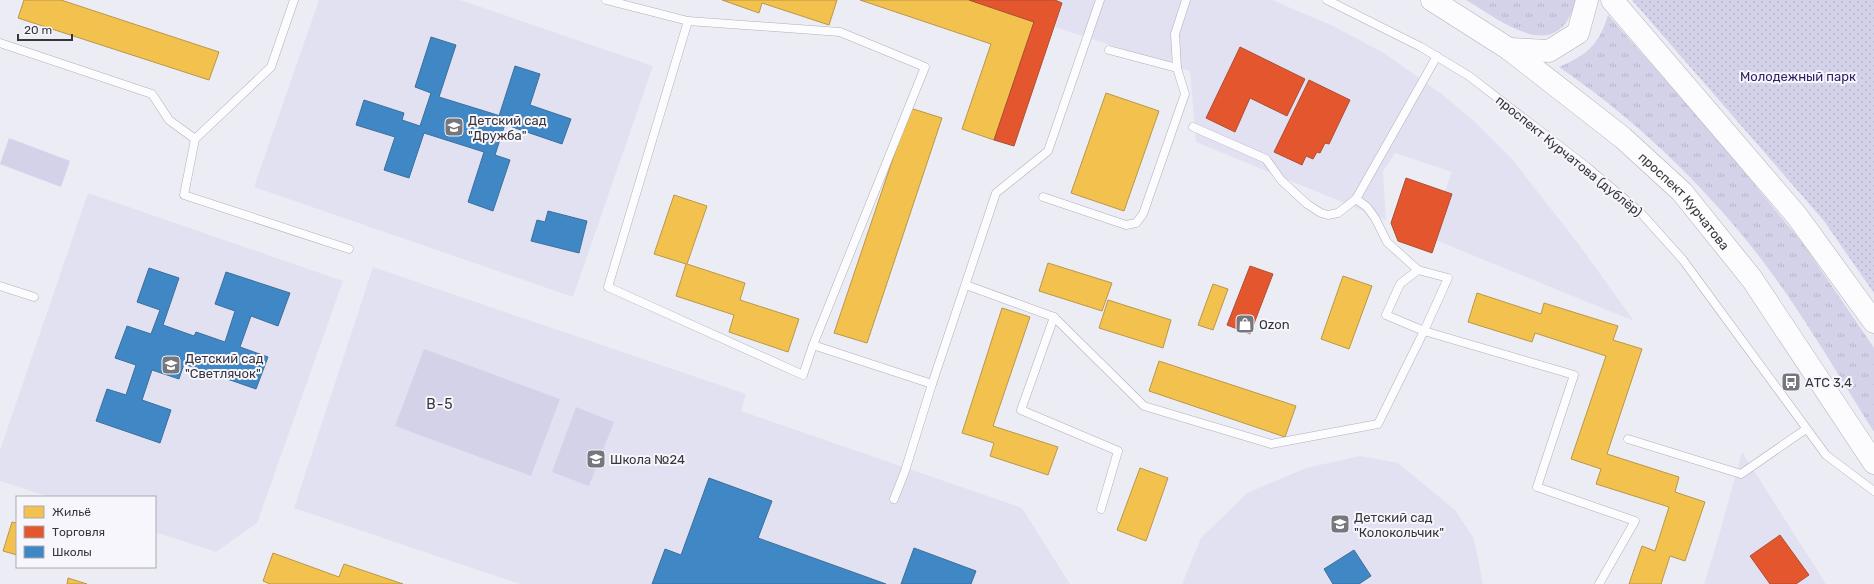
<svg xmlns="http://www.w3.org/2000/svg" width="1874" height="584" viewBox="0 0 1874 584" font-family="Rubik,sans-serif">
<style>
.built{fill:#e2e1f1}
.grass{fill:url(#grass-tufts)}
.park{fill:url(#park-dots)}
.garden{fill:#d4d2e9}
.homes{fill:#f2c14e;stroke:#ba9749}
.shops{fill:#e4572e;stroke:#b04d32}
.schools{fill:#3f88c5;stroke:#3c6f9c}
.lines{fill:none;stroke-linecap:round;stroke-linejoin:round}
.service-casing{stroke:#b0b0b6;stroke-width:9}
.secondary-casing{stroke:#b0b0b6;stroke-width:23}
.service{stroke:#fcfcfe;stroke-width:8}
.secondary{stroke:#fcfcfe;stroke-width:22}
.labels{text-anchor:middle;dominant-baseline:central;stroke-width:4;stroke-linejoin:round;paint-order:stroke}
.park-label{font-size:13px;fill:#302161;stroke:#f7f6fd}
.poi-label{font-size:13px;fill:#36363c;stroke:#f7f6fd;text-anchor:start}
.street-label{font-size:13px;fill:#36363c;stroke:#f7f6fd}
.neighbourhood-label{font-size:14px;letter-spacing:1px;fill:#36363c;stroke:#f7f6fd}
</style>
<defs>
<pattern id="grass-tufts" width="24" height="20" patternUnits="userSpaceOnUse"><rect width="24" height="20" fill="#d4d2e9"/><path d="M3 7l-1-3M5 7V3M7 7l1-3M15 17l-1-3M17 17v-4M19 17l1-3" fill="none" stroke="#b7b5c9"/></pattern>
<pattern id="park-dots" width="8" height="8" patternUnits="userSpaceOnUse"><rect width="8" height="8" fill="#d4d2e9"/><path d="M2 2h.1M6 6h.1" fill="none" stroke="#b7b5c9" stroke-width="1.8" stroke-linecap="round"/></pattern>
</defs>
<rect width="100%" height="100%" fill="#ececf5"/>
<g class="built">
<path d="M 319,0 L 460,0 L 653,66 L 573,297 L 254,187 Z"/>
<path d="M 972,0 L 1272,0 L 1333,26 L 1384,53 L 1443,95 L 1475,122 L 1511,158 L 1577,242 L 1634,321 L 1428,237 L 1452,172 L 1395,153 L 1383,171 L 1386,220 L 1196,142 L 1190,71 Z"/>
<path d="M 88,193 L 343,281 L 257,523 L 216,552 L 155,532 L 155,497 L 50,497 L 0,481 L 0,450 Z"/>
<path d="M 373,267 L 746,394 L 741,411 L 1022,508 L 1070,584 L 520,584 L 294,508 Z"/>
<path d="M 1742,452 L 1826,584 L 1704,584 L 1718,539 Z"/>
<path d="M 1360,456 L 1398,463 L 1455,510 L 1474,539 L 1483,584 L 1182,584 L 1201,538 L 1247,493 L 1306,468 Z"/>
</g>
<g class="grass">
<path d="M 1466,0 L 1576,0 C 1558,68 1502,21 1466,0 Z"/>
<path d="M 1608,15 L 1714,135 L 1804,245 L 1874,348 L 1874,432 C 1833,367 1792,295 1743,236 C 1690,172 1628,114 1559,67 C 1587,55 1599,45 1608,15 Z"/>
</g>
<path class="park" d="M 1632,0 L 1874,0 L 1874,293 L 1824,221 Z"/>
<g class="garden">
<path d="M 9,138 L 70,161 L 61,187 L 0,164 Z"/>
<path d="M 424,349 L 560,399 L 531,476 L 395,426 Z"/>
<path d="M 576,407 L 614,422 L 589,486 L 552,472 Z"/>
</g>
<g class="homes">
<path d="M 24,0 L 61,0 L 219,52 L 209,80 L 18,18 Z"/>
<path d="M 722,0 L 837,0 L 829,25 L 762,3 L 759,13 Z"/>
<path d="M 860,0 L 969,0 L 1034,22 L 994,140 L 962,129 L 991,44 Z"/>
<path d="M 1106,93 L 1159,111 L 1124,211 L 1071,193 Z"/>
<path d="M 910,108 L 942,118 L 867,343 L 834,333 Z"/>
<path d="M 674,195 L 707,206 L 687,264 L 745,283 L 740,300 L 799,319 L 788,352 L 729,332 L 734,315 L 676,296 L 686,264 L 654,254 Z"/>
<path d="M 1048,263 L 1112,283 L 1102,311 L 1039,291 Z"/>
<path d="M 1343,276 L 1372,286 L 1349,349 L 1321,339 Z"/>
<path d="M 1213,284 L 1228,289 L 1213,330 L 1198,325 Z"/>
<path d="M 1477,293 L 1541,314 L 1544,303 L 1618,326 L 1613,340 L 1642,349 L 1607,454 L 1679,477 L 1675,492 L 1705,502 L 1685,561 L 1670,556 L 1661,584 L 1629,584 L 1642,546 L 1655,551 L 1669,507 L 1596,484 L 1601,469 L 1571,459 L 1606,356 L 1535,333 L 1532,342 L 1468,322 Z"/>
<path d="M 1108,300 L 1171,320 L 1163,348 L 1099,328 Z"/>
<path d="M 1002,308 L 1030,317 L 993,426 L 1058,447 L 1048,475 L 990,456 L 994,443 L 962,433 Z"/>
<path d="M 1159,361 L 1296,406 L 1285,437 L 1149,391 Z"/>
<path d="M 1140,468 L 1168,478 L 1146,541 L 1117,530 Z"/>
<path d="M 12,522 L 17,523 L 17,555 L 3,551 Z"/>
<path d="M 273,553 L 339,577 L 344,564 L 403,584 L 270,584 L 263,581 Z"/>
<path d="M 68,578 L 87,584 L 67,584 Z"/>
</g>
<g class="shops">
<path d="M 969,0 L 1055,0 L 1062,3 L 1014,146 L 994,140 L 1034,22 Z"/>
<path d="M 1240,47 L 1305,79 L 1287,116 L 1250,98 L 1235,132 L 1206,118 Z"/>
<path d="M 1309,80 L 1350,100 L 1329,144 L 1325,143 L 1320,153 L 1317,152 L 1313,159 L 1306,156 L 1302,165 L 1274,152 Z"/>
<path d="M 1406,178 L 1452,194 L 1432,253 L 1398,241 L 1391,223 Z"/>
<path d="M 1250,266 L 1273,274 L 1250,334 L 1227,325 Z"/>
<path d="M 1780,535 L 1809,575 L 1796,584 L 1770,584 L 1750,556 Z"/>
</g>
<g class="schools">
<path d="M 431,37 L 456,45 L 439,97 L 507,118 L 495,155 L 510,160 L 493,211 L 468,202 L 484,152 L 424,133 L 409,178 L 384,170 L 395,137 L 356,125 L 364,100 L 404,113 L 402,120 L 420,126 L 431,93 L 415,87 Z"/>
<path d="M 515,66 L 540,74 L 530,105 L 571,119 L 562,144 L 512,127 L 514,121 L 499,116 Z"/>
<path d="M 548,211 L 587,221 L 579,253 L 531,241 L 537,220 L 545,222 Z"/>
<path d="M 149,268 L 179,278 L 163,325 L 194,336 L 196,332 L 225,342 L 235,311 L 215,304 L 226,272 L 290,293 L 278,326 L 251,316 L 240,347 L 268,357 L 256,389 L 184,364 L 179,379 L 152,370 L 142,400 L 171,410 L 160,443 L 96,421 L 107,389 L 126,395 L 136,365 L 115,358 L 127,326 L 151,334 L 160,310 L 137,302 Z"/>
<path d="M 709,478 L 772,501 L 758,538 L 886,584 L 652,584 L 665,549 L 681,555 Z"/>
<path d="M 914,548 L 976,571 L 971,584 L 901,584 Z"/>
<path d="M 1354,550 L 1371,576 L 1359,584 L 1333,584 L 1324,569 Z"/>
</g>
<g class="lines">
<g class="service-casing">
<g id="service">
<path d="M 294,0 L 271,67 L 195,139 L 184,195 L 349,249"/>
<path d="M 606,0 L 688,21 L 608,287 L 803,375 L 813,345 L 932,384"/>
<path d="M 1327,0 L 1421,47 L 1469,76 L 1587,167 L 1640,212 L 1683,260 L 1826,455 L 1874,491"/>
<path d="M 688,21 L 840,32 L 925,67 L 813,345"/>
<path d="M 0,43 L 152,94 L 169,120 L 195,139"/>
<path d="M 1109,50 L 1177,68"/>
<path d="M 1193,127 L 1266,159 L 1281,180 L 1307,204 L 1321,213 L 1328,215 L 1338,213 L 1356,199"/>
<path d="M 1043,197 L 1126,225 L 1136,223 L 1143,214 L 1185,94 L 1177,68 L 1175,34 L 1186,0"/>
<path d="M 1418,270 L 1400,284 L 1386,315 L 1424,331 L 1574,375 L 1537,487 L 1635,521 L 1599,584"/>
<path d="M 966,285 L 1054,317 L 1021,410 L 1118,451 L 1101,509"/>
<path d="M 0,286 L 34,297"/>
<path d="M 1054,317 L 1144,406 L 1271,444 L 1378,424 L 1424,331 L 1448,278 L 1418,270 L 1387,242 L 1375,218 L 1367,207 L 1356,199 L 1437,56"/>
<path d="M 1628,439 L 1741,474 L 1806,429"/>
<path d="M 894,499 L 905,471 L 932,384 L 996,193 L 1048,151 L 1100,0"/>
</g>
</g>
<g class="secondary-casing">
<g id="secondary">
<path id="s1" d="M 1432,0 L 1509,49 L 1623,138 L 1682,192 L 1752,279 L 1874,463"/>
<path d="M 1612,0 L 1797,216 L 1874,322"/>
<path d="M 1509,49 L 1549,51 L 1578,33 L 1587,0"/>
</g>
</g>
<use href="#service" class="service"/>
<use href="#secondary" class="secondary"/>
</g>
<defs>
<g id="school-square" transform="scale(1)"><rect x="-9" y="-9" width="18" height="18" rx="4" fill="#76767d" stroke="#f7f6fd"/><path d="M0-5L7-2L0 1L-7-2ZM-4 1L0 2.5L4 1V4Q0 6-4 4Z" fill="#fff"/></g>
<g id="shop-square" transform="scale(1)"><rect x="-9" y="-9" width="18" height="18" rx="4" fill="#76767d" stroke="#f7f6fd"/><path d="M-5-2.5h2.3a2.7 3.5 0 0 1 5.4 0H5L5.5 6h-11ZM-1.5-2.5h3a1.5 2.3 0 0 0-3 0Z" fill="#fff"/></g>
<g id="bus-square" transform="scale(1)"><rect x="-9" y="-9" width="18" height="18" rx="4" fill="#76767d" stroke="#f7f6fd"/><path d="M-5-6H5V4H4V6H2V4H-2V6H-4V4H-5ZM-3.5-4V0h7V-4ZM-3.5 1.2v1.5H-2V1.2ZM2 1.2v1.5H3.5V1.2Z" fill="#fff"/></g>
</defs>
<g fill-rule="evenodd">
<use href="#school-square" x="454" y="127"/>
<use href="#shop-square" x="1245" y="324"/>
<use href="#school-square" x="171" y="365"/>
<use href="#bus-square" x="1791" y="382"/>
<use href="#school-square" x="596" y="459"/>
<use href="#school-square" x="1340" y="524"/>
</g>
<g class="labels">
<g class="park-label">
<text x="1798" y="76">Молодежный парк</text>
</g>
<g class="poi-label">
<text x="468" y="120">Детский сад<tspan x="468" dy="15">"Дружба"</tspan></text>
<text x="1259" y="324">Ozon</text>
<text x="185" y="358">Детский сад<tspan x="185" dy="15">"Светлячок"</tspan></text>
<text x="1805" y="382">АТС 3,4</text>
<text x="610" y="459">Школа №24</text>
<text x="1354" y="517">Детский сад<tspan x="1354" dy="15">"Колокольчик"</tspan></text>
</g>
<g class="street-label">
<text transform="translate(1569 156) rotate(39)">проспект Курчатова (дублёр)</text>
<text stroke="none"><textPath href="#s1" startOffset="324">проспект Курчатова</textPath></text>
</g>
<g class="neighbourhood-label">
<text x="440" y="404">В-5</text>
</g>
</g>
<rect x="16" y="496" width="140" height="72" fill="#f7f6fd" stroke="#aaa9b0"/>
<rect x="24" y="506" width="20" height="12" fill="#f2c14e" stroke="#aaa9b0"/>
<text x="52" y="516" font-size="12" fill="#36363c">Жильё</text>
<rect x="24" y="526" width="20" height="12" fill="#e4572e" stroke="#aaa9b0"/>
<text x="52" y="536" font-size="12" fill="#36363c">Торговля</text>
<rect x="24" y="546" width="20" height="12" fill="#3f88c5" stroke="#aaa9b0"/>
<text x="52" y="556" font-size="12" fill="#36363c">Школы</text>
<path d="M18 34v6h54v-6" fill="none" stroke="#36363c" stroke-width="2"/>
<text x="24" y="34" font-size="12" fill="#36363c" stroke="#f7f6fd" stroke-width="3" paint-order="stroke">20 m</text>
</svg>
